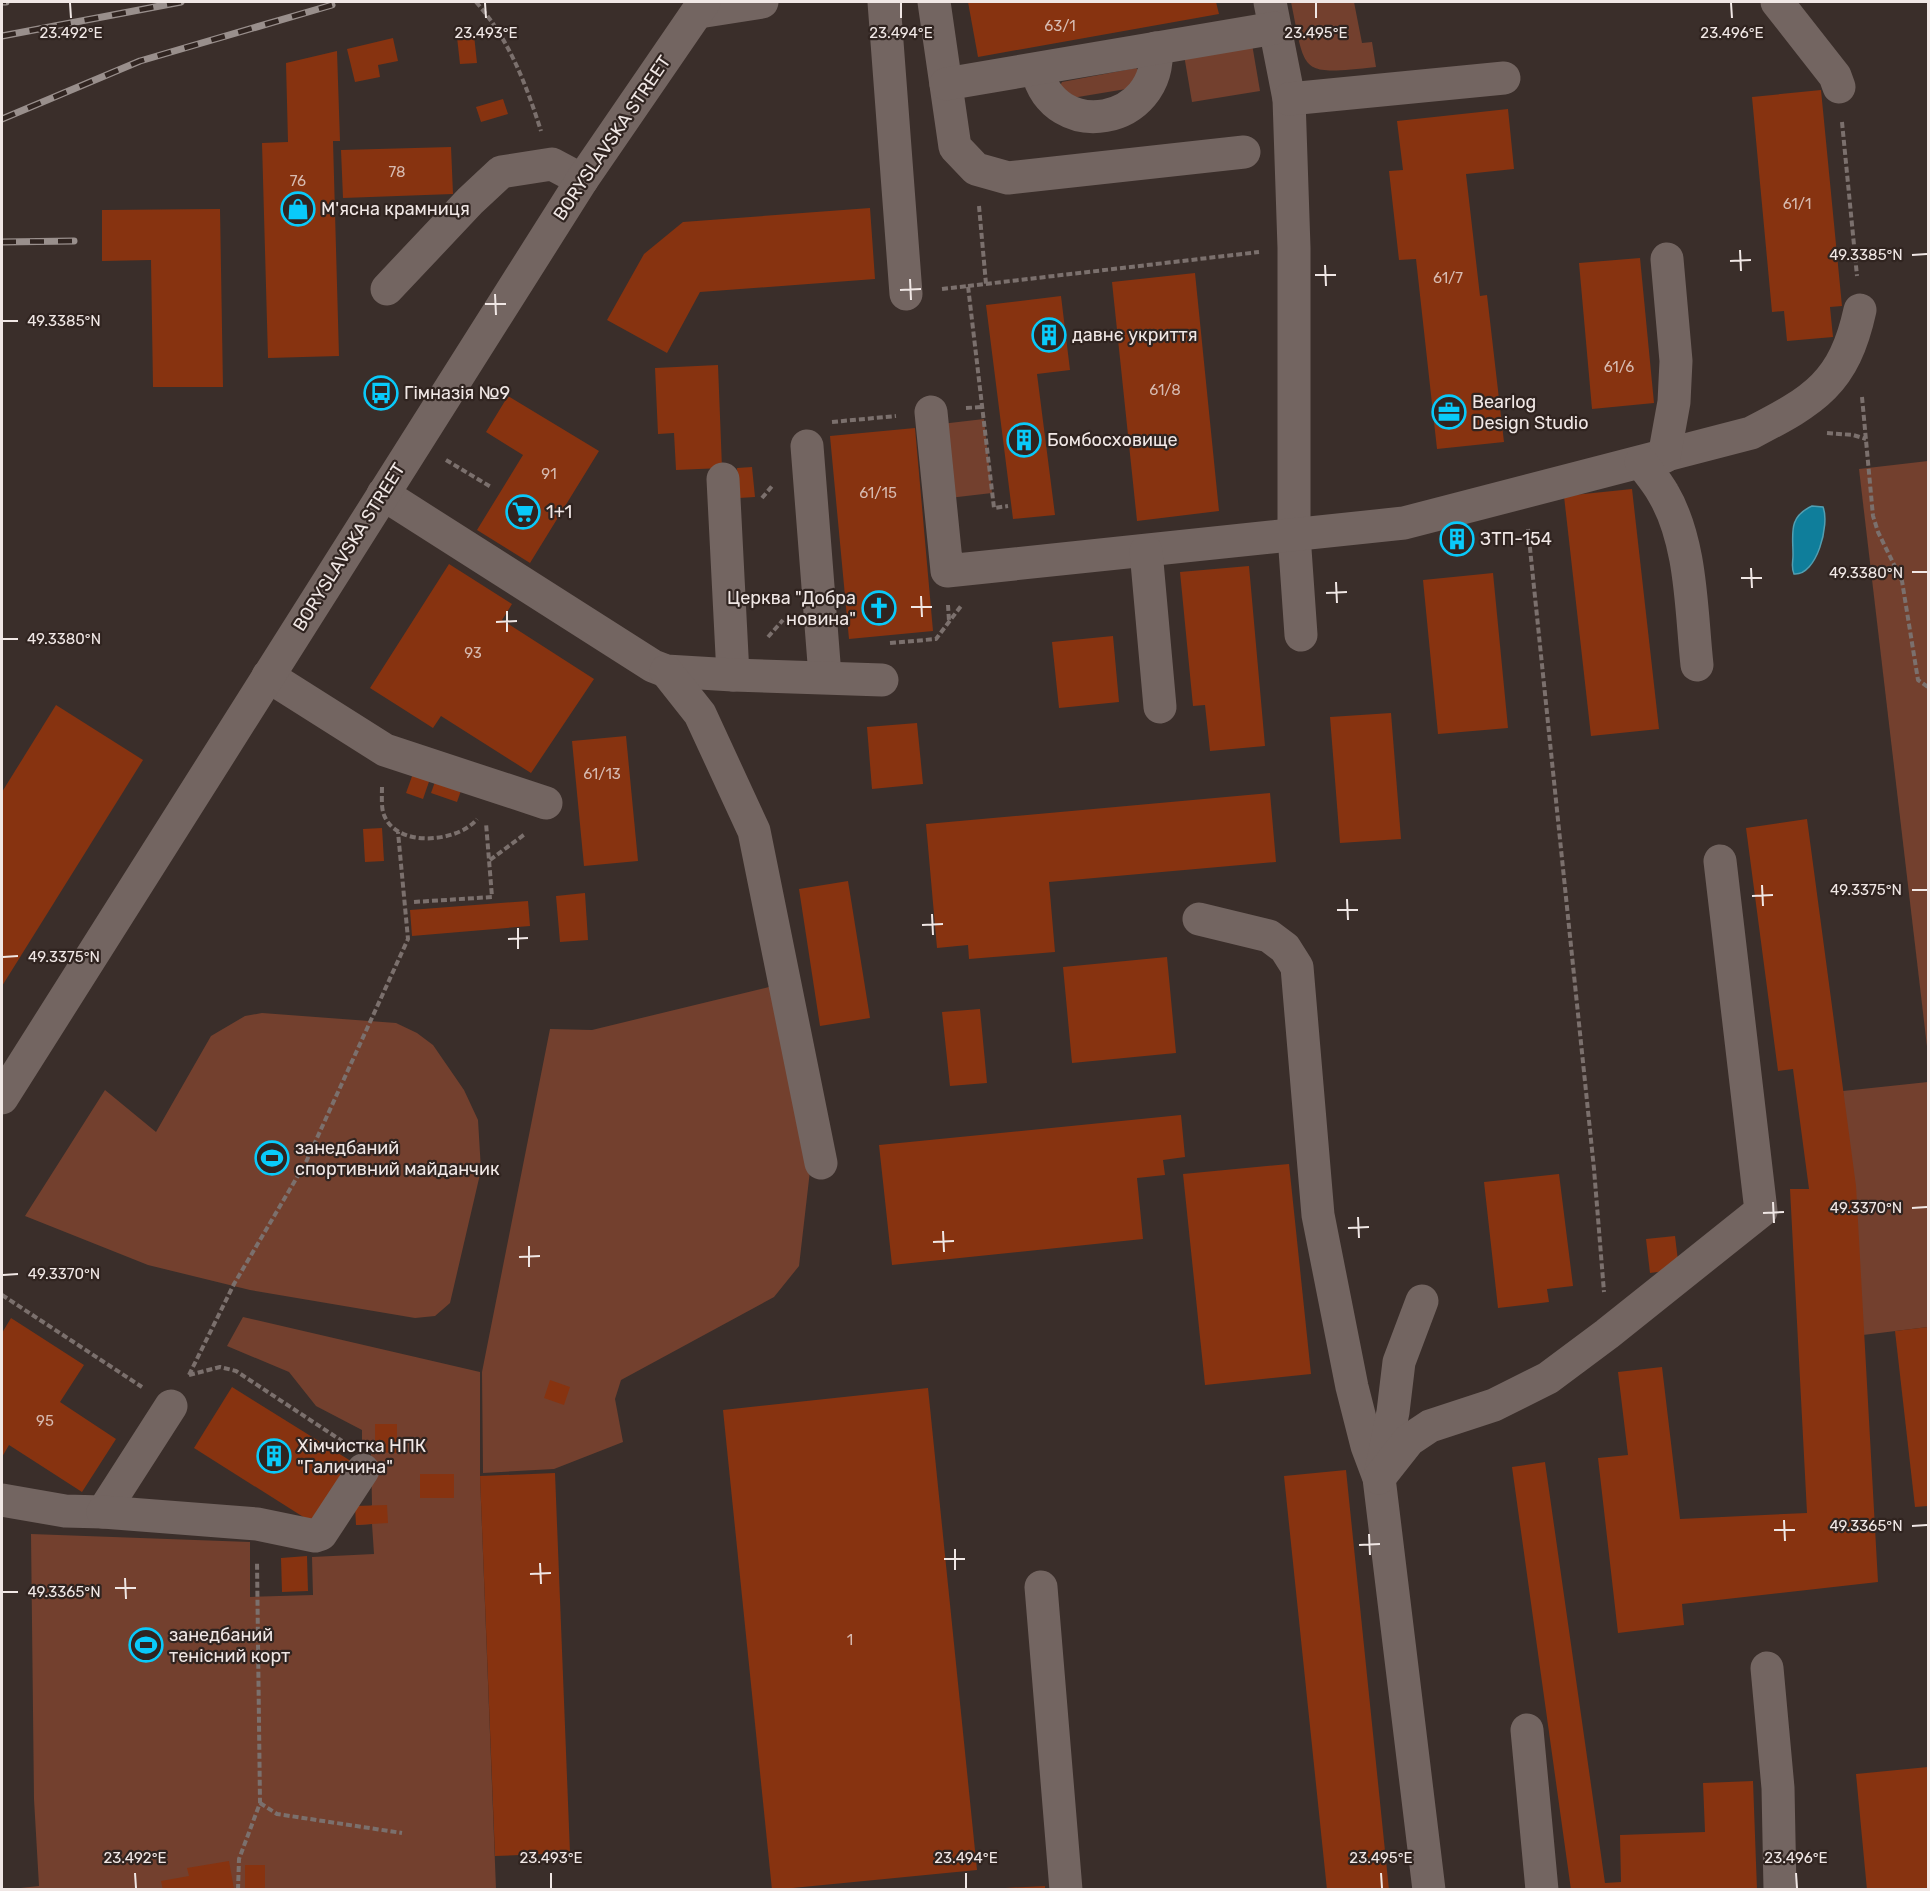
<svg xmlns="http://www.w3.org/2000/svg" width="1930" height="1891" viewBox="0 0 1930 1891" font-family="Rubik,sans-serif">
<style>
.green{fill:#73402e}
.water{fill:#0f7e9b;stroke:#529eb1;stroke-width:1.5}
.building{fill:#873310}
.lines{fill:none;stroke-linecap:round;stroke-linejoin:round}
.path{stroke:#7b706d;stroke-width:4;stroke-dasharray:6 3;stroke-linecap:butt}
.minor{stroke:#736561;stroke-width:33}
.rail-casing{stroke:#998f8c;stroke-width:7}
.rail{stroke:#302420;stroke-width:4.5;stroke-dasharray:14;stroke-linecap:butt}
.ticks{fill:none;stroke:#f0e7e5;stroke-width:2}
.labels{text-anchor:middle;dominant-baseline:central;stroke-width:4.5;stroke-linejoin:round;paint-order:stroke}
.number-label{font-size:15px;fill:#d6bab0}
.street-label{font-size:18px;fill:#f0e7e5;stroke:#302420}
.poi-label{font-size:18px;fill:#f0e7e5;stroke:#302420;text-anchor:start}
.ticks-label{font-size:15px;text-anchor:middle;fill:#f0e7e5;stroke:#302420;stroke-width:4.5;stroke-linejoin:round;paint-order:stroke}
</style>
<rect width="100%" height="100%" fill="#3a2e2a"/>
<g class="green">
<path d="M 1291,2 L 1354,2 L 1362,43 L 1372,42 L 1376,67 C 1299,75 1306,75 1291,2 Z"/>
<path d="M 1252,44 L 1260,91 L 1192,102 L 1184,55 Z"/>
<path d="M 1136,68 L 1141,72 L 1138,87 L 1066,99 L 1059,88 L 1062,82 Z"/>
<path d="M 984,419 L 992,493 L 949,498 L 941,424 Z"/>
<path d="M 1928,461 L 1928,1055 L 1859,469 Z"/>
<path d="M 773,986 L 811,1162 L 799,1266 L 774,1297 L 621,1380 L 615,1399 L 623,1442 L 554,1469 L 483,1473 L 482,1372 L 550,1029 L 592,1030 Z"/>
<path d="M 262,1013 L 396,1023 L 417,1033 L 433,1045 L 464,1090 L 478,1120 L 481,1170 L 450,1303 L 435,1316 L 415,1318 L 250,1290 L 148,1265 L 25,1216 L 105,1090 L 156,1132 L 211,1036 L 245,1016 Z"/>
<path d="M 1928,1082 L 1928,1327 L 1863,1335 L 1843,1091 Z"/>
<path d="M 243,1317 L 480,1372 L 480,1476 L 496,1889 L 2,1890 L 39,1886 L 34,1799 L 31,1534 L 250,1542 L 250,1597 L 313,1595 L 312,1557 L 374,1554 L 372,1524 L 356,1525 L 372,1505 L 371,1452 L 362,1443 L 362,1430 L 316,1406 L 289,1372 L 227,1346 Z"/>
</g>
<path class="water" d="M 1812,506 L 1823,507 C 1830,524 1817,576 1794,574 C 1791,567 1793,563 1793,555 C 1793,533 1788,517 1812,506 Z"/>
<g class="building">
<path d="M 968,2 L 1216,2 L 1219,14 L 978,57 Z"/>
<path d="M 474,35 L 477,63 L 460,64 L 457,37 Z"/>
<path d="M 393,38 L 398,61 L 378,65 L 380,77 L 355,82 L 347,49 Z"/>
<path d="M 337,51 L 340,141 L 333,141 L 339,356 L 268,358 L 262,143 L 288,142 L 286,63 Z"/>
<path d="M 1821,90 L 1842,306 L 1830,307 L 1833,337 L 1787,341 L 1784,311 L 1772,312 L 1752,97 Z"/>
<path d="M 503,99 L 508,114 L 481,122 L 476,107 Z"/>
<path d="M 1508,109 L 1514,169 L 1466,174 L 1480,296 L 1487,295 L 1504,442 L 1437,449 L 1416,259 L 1399,260 L 1389,171 L 1403,170 L 1397,121 Z"/>
<path d="M 451,147 L 453,194 L 343,198 L 341,150 Z"/>
<path d="M 870,208 L 875,279 L 700,292 L 667,353 L 607,320 L 644,254 L 683,222 Z"/>
<path d="M 220,209 L 223,387 L 153,387 L 151,260 L 102,261 L 102,210 Z"/>
<path d="M 1640,258 L 1654,403 L 1592,409 L 1579,263 Z"/>
<path d="M 1195,273 L 1219,511 L 1137,521 L 1112,282 Z"/>
<path d="M 1061,296 L 1070,370 L 1037,374 L 1055,515 L 1013,519 L 986,305 Z"/>
<path d="M 718,365 L 722,468 L 676,470 L 674,433 L 658,434 L 655,368 Z"/>
<path d="M 508,396 L 599,451 L 530,563 L 477,530 L 523,455 L 486,432 Z"/>
<path d="M 915,428 L 933,631 L 849,639 L 830,436 Z"/>
<path d="M 752,467 L 755,497 L 739,498 L 737,468 Z"/>
<path d="M 1632,489 L 1659,729 L 1591,736 L 1564,496 Z"/>
<path d="M 1466,531 L 1467,545 L 1448,547 L 1447,533 Z"/>
<path d="M 449,564 L 512,604 L 502,620 L 594,679 L 531,773 L 441,716 L 433,728 L 370,688 Z"/>
<path d="M 1249,566 L 1265,746 L 1210,751 L 1205,705 L 1193,706 L 1180,572 Z"/>
<path d="M 1493,573 L 1508,728 L 1438,734 L 1423,580 Z"/>
<path d="M 1113,636 L 1119,702 L 1059,708 L 1052,642 Z"/>
<path d="M 56,705 L 143,760 L 2,986 L 2,792 Z"/>
<path d="M 1391,713 L 1401,839 L 1340,843 L 1330,717 Z"/>
<path d="M 917,723 L 923,784 L 872,789 L 867,727 Z"/>
<path d="M 626,736 L 638,861 L 584,866 L 572,741 Z"/>
<path d="M 415,768 L 432,773 L 423,799 L 406,793 Z"/>
<path d="M 437,776 L 463,785 L 457,802 L 431,793 Z"/>
<path d="M 1270,793 L 1276,862 L 1049,882 L 1055,952 L 969,959 L 968,945 L 937,948 L 926,824 Z"/>
<path d="M 1807,819 L 1856,1186 L 1878,1582 L 1682,1604 L 1684,1625 L 1618,1633 L 1598,1458 L 1628,1455 L 1618,1372 L 1662,1367 L 1680,1519 L 1807,1513 L 1790,1189 L 1809,1189 L 1793,1069 L 1778,1071 L 1746,828 Z"/>
<path d="M 382,828 L 384,861 L 365,862 L 363,829 Z"/>
<path d="M 848,881 L 870,1018 L 820,1026 L 799,889 Z"/>
<path d="M 585,893 L 588,940 L 560,942 L 556,896 Z"/>
<path d="M 528,901 L 530,926 L 412,936 L 410,910 Z"/>
<path d="M 1167,957 L 1176,1053 L 1072,1063 L 1063,967 Z"/>
<path d="M 980,1009 L 987,1083 L 950,1086 L 942,1012 Z"/>
<path d="M 1181,1115 L 1185,1157 L 1163,1160 L 1165,1175 L 1137,1178 L 1143,1239 L 892,1265 L 879,1145 Z"/>
<path d="M 1289,1164 L 1311,1374 L 1205,1385 L 1183,1174 Z"/>
<path d="M 1559,1174 L 1573,1286 L 1547,1289 L 1549,1302 L 1498,1308 L 1484,1182 Z"/>
<path d="M 1675,1236 L 1679,1269 L 1650,1273 L 1646,1239 Z"/>
<path d="M 11,1318 L 84,1365 L 60,1402 L 116,1439 L 82,1492 L 9,1445 L 2,1457 L 2,1333 Z"/>
<path d="M 1928,1327 L 1928,1506 L 1915,1507 L 1895,1331 Z"/>
<path d="M 550,1380 L 570,1387 L 564,1405 L 544,1398 Z"/>
<path d="M 232,1387 L 354,1463 L 316,1525 L 194,1448 Z"/>
<path d="M 928,1388 L 977,1870 L 772,1890 L 723,1410 Z"/>
<path d="M 375,1424 L 397,1424 L 397,1453 L 371,1452 L 371,1445 L 375,1445 Z"/>
<path d="M 1545,1462 L 1605,1883 L 1621,1882 L 1620,1835 L 1705,1832 L 1703,1783 L 1753,1781 L 1757,1890 L 1571,1890 L 1512,1467 Z"/>
<path d="M 1346,1470 L 1389,1890 L 1327,1890 L 1284,1476 Z"/>
<path d="M 555,1473 L 570,1853 L 495,1856 L 480,1476 Z"/>
<rect x="420" y="1474" width="34" height="24"/>
<path d="M 387,1505 L 388,1523 L 356,1525 L 355,1506 Z"/>
<path d="M 307,1556 L 308,1591 L 282,1592 L 281,1558 Z"/>
<path d="M 1928,1767 L 1928,1890 L 1867,1890 L 1856,1774 Z"/>
<path d="M 229,1861 L 234,1889 L 163,1890 L 161,1881 L 189,1876 L 187,1868 Z"/>
<rect x="245" y="1865" width="20" height="25"/>
<path d="M 1045,1886 L 1045,1890 L 1005,1890 L 1005,1888 Z"/>
</g>
<g class="lines">
<g class="path">
<path d="M 476,2 C 509,39 526,84 541,131"/>
<path d="M 1842,122 L 1857,276"/>
<path d="M 979,206 L 986,284"/>
<path d="M 968,286 L 1259,252"/>
<path d="M 942,289 L 968,286 L 994,508 L 1008,506"/>
<path d="M 1862,397 L 1873,516 L 1878,532 L 1902,581 L 1918,680 L 1928,687"/>
<path d="M 966,408 L 982,407"/>
<path d="M 832,422 L 896,416"/>
<path d="M 1827,433 L 1853,435 L 1866,439"/>
<path d="M 446,460 L 491,487"/>
<path d="M 762,498 L 773,485"/>
<path d="M 1528,529 L 1594,1169 L 1604,1292"/>
<path d="M 948,605 L 949,621"/>
<path d="M 768,637 L 783,620"/>
<path d="M 890,643 L 936,639 L 961,606"/>
<path d="M 382,787 C 382,795 381,808 384,815 C 397,849 459,842 477,819"/>
<path d="M 490,860 L 525,834"/>
<path d="M 414,902 L 492,897 L 486,823"/>
<path d="M 2,1295 L 142,1387"/>
<path d="M 189,1375 L 234,1284 L 306,1162 L 408,939 L 398,832"/>
<path d="M 189,1375 L 220,1367 L 236,1371 L 342,1441"/>
<path d="M 260,1803 L 277,1814 L 402,1833"/>
<path d="M 238,1890 L 239,1859 L 260,1803 L 257,1561"/>
</g>
<g class="minor">
<path d="M 884,2 L 906,294"/>
<path d="M 934,2 L 955,147 L 976,169 L 1008,178 L 1244,152"/>
<path d="M 1270,2 L 1289,99 L 1294,248 L 1294,535 L 1301,635"/>
<path d="M 1777,2 L 1835,76 L 1839,87"/>
<path d="M 699,12 L 762,2"/>
<path d="M 1037,70 C 1054,144 1162,125 1156,48"/>
<path d="M 946,84 L 1275,28"/>
<path d="M 1289,99 L 1504,78"/>
<path d="M 387,289 L 470,201 L 501,172 L 552,164 L 582,180"/>
<path d="M 931,412 L 947,571 L 1404,523 L 1751,433 C 1815,400 1844,383 1860,310"/>
<path d="M 807,446 L 825,676"/>
<path d="M 1664,457 L 1674,402 L 1676,361 L 1667,259"/>
<path d="M 1641,462 C 1648,472 1657,482 1663,493 C 1692,542 1691,610 1697,665"/>
<path d="M 723,479 L 733,675"/>
<path d="M 383,494 L 653,666 L 666,671 L 733,675 L 882,680"/>
<path d="M 1146,551 L 1160,707"/>
<path d="M 666,671 L 700,714 L 754,831 L 821,1163"/>
<path d="M 268,676 L 385,750 L 546,803"/>
<path d="M 1199,919 L 1269,936 L 1285,948 L 1297,967 L 1318,1215 L 1352,1387 L 1367,1446 L 1379,1478 L 1429,1890"/>
<path d="M 2,1098 L 582,180 L 704,2"/>
<path d="M 1381,1471 L 1393,1412 L 1399,1362 L 1422,1301"/>
<path d="M 1379,1478 L 1409,1440 L 1430,1426 L 1494,1405 L 1548,1378 L 1607,1334 L 1761,1211 L 1720,861"/>
<path d="M 2,1500 L 65,1511 L 103,1512 L 171,1406"/>
<path d="M 103,1512 L 257,1524 L 315,1536 L 321,1534 L 363,1470"/>
<path d="M 1041,1587 L 1066,1890"/>
<path d="M 1767,1668 L 1778,1788 L 1780,1890"/>
<path d="M 1527,1730 L 1542,1890"/>
</g>
<g class="rail-casing">
<g id="rail">
<path d="M 2,2 L 6,2"/>
<path d="M 2,36 L 181,2"/>
<path d="M 2,119 L 140,61 L 332,5"/>
<path d="M 2,242 L 74,241"/>
</g>
</g>
<use href="#rail" class="rail"/>
</g>
<path class="ticks" d="M 70,3 L 71,18M 485,3 L 486,18M 901,3 L 901,18M 1316,3 L 1316,18M 1731,3 L 1732,18M 1740,250 L 1741,271M 1912,255 L 1927,254M 1730,261 L 1751,260M 1325,265 L 1326,286M 1315,275 L 1336,275M 910,279 L 911,300M 900,290 L 921,289M 495,294 L 496,315M 485,304 L 506,304M 3,321 L 18,321M 1751,568 L 1752,588M 1912,572 L 1927,572M 1741,578 L 1762,578M 1336,582 L 1337,603M 1326,593 L 1347,592M 921,596 L 922,617M 911,607 L 932,607M 507,611 L 507,632M 496,622 L 517,621M 3,639 L 18,639M 1762,885 L 1763,906M 1912,890 L 1927,890M 1752,896 L 1773,895M 1347,899 L 1348,920M 1337,910 L 1358,910M 932,914 L 933,935M 922,925 L 943,924M 518,928 L 518,949M 508,939 L 528,938M 3,957 L 18,956M 1773,1202 L 1774,1223M 1912,1208 L 1927,1207M 1763,1213 L 1784,1212M 1358,1217 L 1359,1238M 1348,1228 L 1369,1227M 943,1231 L 944,1252M 933,1242 L 954,1241M 529,1246 L 529,1267M 519,1257 L 540,1256M 3,1275 L 18,1274M 1784,1520 L 1785,1541M 1912,1526 L 1927,1525M 1774,1530 L 1795,1530M 1369,1534 L 1370,1555M 1359,1545 L 1380,1544M 955,1549 L 955,1570M 944,1559 L 965,1559M 540,1563 L 541,1584M 530,1574 L 551,1573M 125,1578 L 126,1599M 115,1588 L 136,1588M 3,1592 L 18,1592M 135,1873 L 136,1888M 551,1873 L 551,1888M 966,1873 L 966,1888M 1381,1873 L 1382,1888M 1796,1873 L 1797,1888"/>
<defs>
<g id="shop-ring" transform="scale(1.725)"><circle r="9.5" fill="#302420" stroke="#09cafa" stroke-width="1.5"/><path d="M-5-2.5h2.3a2.7 3.5 0 0 1 5.4 0H5L5.5 6h-11ZM-1.5-2.5h3a1.5 2.3 0 0 0-3 0Z" fill="#09cafa"/></g>
<g id="building-ring" transform="scale(1.725)"><circle r="9.5" fill="#302420" stroke="#09cafa" stroke-width="1.5"/><path d="M-4-6H4V6H1V3H-1V6H-4ZM-2.5-4.3h1.7v1.8h-1.7ZM.8-4.3h1.7v1.8H.8ZM-2.5-1h1.7V.8h-1.7ZM.8-1h1.7V.8H.8Z" fill="#09cafa"/></g>
<g id="bus-ring" transform="scale(1.725)"><circle r="9.5" fill="#302420" stroke="#09cafa" stroke-width="1.5"/><path d="M-5-6H5V4H4V6H2V4H-2V6H-4V4H-5ZM-3.5-4V0h7V-4ZM-3.5 1.2v1.5H-2V1.2ZM2 1.2v1.5H3.5V1.2Z" fill="#09cafa"/></g>
<g id="office-ring" transform="scale(1.725)"><circle r="9.5" fill="#302420" stroke="#09cafa" stroke-width="1.5"/><path d="M-6-3h4V-5.5h4V-3h4V5H-6ZM-1-4.5V-3h2v-1.5ZM-6 0V1H6V0Z" fill="#09cafa"/></g>
<g id="supermarket-ring" transform="scale(1.725)"><circle r="9.5" fill="#302420" stroke="#09cafa" stroke-width="1.5"/><path d="M-6-5.5h2.5l.6 2H6L4.5 2H-2.5L-4.4-4H-6ZM-1.5 3.2a1.3 1.3 0 1 0 .1 0ZM3 3.2a1.3 1.3 0 1 0 .1 0Z" fill="#09cafa"/></g>
<g id="church-ring" transform="scale(1.725)"><circle r="9.5" fill="#302420" stroke="#09cafa" stroke-width="1.5"/><path d="M-1.2-6h2.4v3.5h3.3v2.4h-3.3V6h-2.4V-.1h-3.3v-2.4h3.3Z" fill="#09cafa"/></g>
<g id="stadium-ring" transform="scale(1.725)"><circle r="9.5" fill="#302420" stroke="#09cafa" stroke-width="1.5"/><path d="M0-5a6.5 5 0 1 0 0 10a6.5 5 0 1 0 0-10ZM-3.5-1.8h7v3.6h-7Z" fill="#09cafa"/></g>
</defs>
<g fill-rule="evenodd">
<use href="#shop-ring" x="298" y="209"/>
<use href="#building-ring" x="1049" y="335"/>
<use href="#bus-ring" x="381" y="393"/>
<use href="#office-ring" x="1449" y="412"/>
<use href="#building-ring" x="1024" y="440"/>
<use href="#supermarket-ring" x="523" y="512"/>
<use href="#building-ring" x="1457" y="539"/>
<use href="#church-ring" x="879" y="608"/>
<use href="#stadium-ring" x="272" y="1158"/>
<use href="#building-ring" x="274" y="1456"/>
<use href="#stadium-ring" x="146" y="1645"/>
</g>
<g class="labels">
<g class="number-label">
<text x="1060" y="26">63/1</text>
<text x="397" y="172">78</text>
<text x="298" y="181">76</text>
<text x="1797" y="204">61/1</text>
<text x="1448" y="278">61/7</text>
<text x="1619" y="367">61/6</text>
<text x="1165" y="390">61/8</text>
<text x="549" y="474">91</text>
<text x="878" y="493">61/15</text>
<text x="473" y="653">93</text>
<text x="602" y="774">61/13</text>
<text x="45" y="1421">95</text>
<text x="850" y="1640">1</text>
</g>
<g class="street-label">
<text transform="translate(612 138) rotate(-56)">BORYSLAVSKA STREET</text>
<text transform="translate(349 547) rotate(-58)">BORYSLAVSKA STREET</text>
</g>
<g class="poi-label">
<text x="321" y="209">М'ясна крамниця</text>
<text x="1072" y="335">давнє укриття</text>
<text x="404" y="393">Гімназія №9</text>
<text x="1472" y="402">Bearlog<tspan x="1472" dy="21">Design Studio</tspan></text>
<text x="1047" y="440">Бомбосховище</text>
<text x="546" y="512">1+1</text>
<text x="1480" y="539">ЗТП-154</text>
<text x="856" y="598" text-anchor="end">Церква "Добра<tspan x="856" dy="21">новина"</tspan></text>
<text x="295" y="1148">занедбаний<tspan x="295" dy="21">спортивний майданчик</tspan></text>
<text x="297" y="1446">Хімчистка НПК<tspan x="297" dy="21">"Галичина"</tspan></text>
<text x="169" y="1635">занедбаний<tspan x="169" dy="21">тенісний корт</tspan></text>
</g>
</g>
<g class="ticks-label">
<text x="71" y="38">23.492°E</text>
<text x="486" y="38">23.493°E</text>
<text x="901" y="38">23.494°E</text>
<text x="1316" y="38">23.495°E</text>
<text x="1732" y="38">23.496°E</text>
<text x="1866" y="260">49.3385°N</text>
<text x="64" y="326">49.3385°N</text>
<text x="1866" y="578">49.3380°N</text>
<text x="64" y="644">49.3380°N</text>
<text x="1866" y="895">49.3375°N</text>
<text x="64" y="962">49.3375°N</text>
<text x="1866" y="1213">49.3370°N</text>
<text x="64" y="1279">49.3370°N</text>
<text x="1866" y="1531">49.3365°N</text>
<text x="64" y="1597">49.3365°N</text>
<text x="135" y="1863">23.492°E</text>
<text x="551" y="1863">23.493°E</text>
<text x="966" y="1863">23.494°E</text>
<text x="1381" y="1863">23.495°E</text>
<text x="1796" y="1863">23.496°E</text>
</g>
<rect width="1930" height="1891" fill="none" stroke="#f0e7e5" stroke-width="6"/>
</svg>
